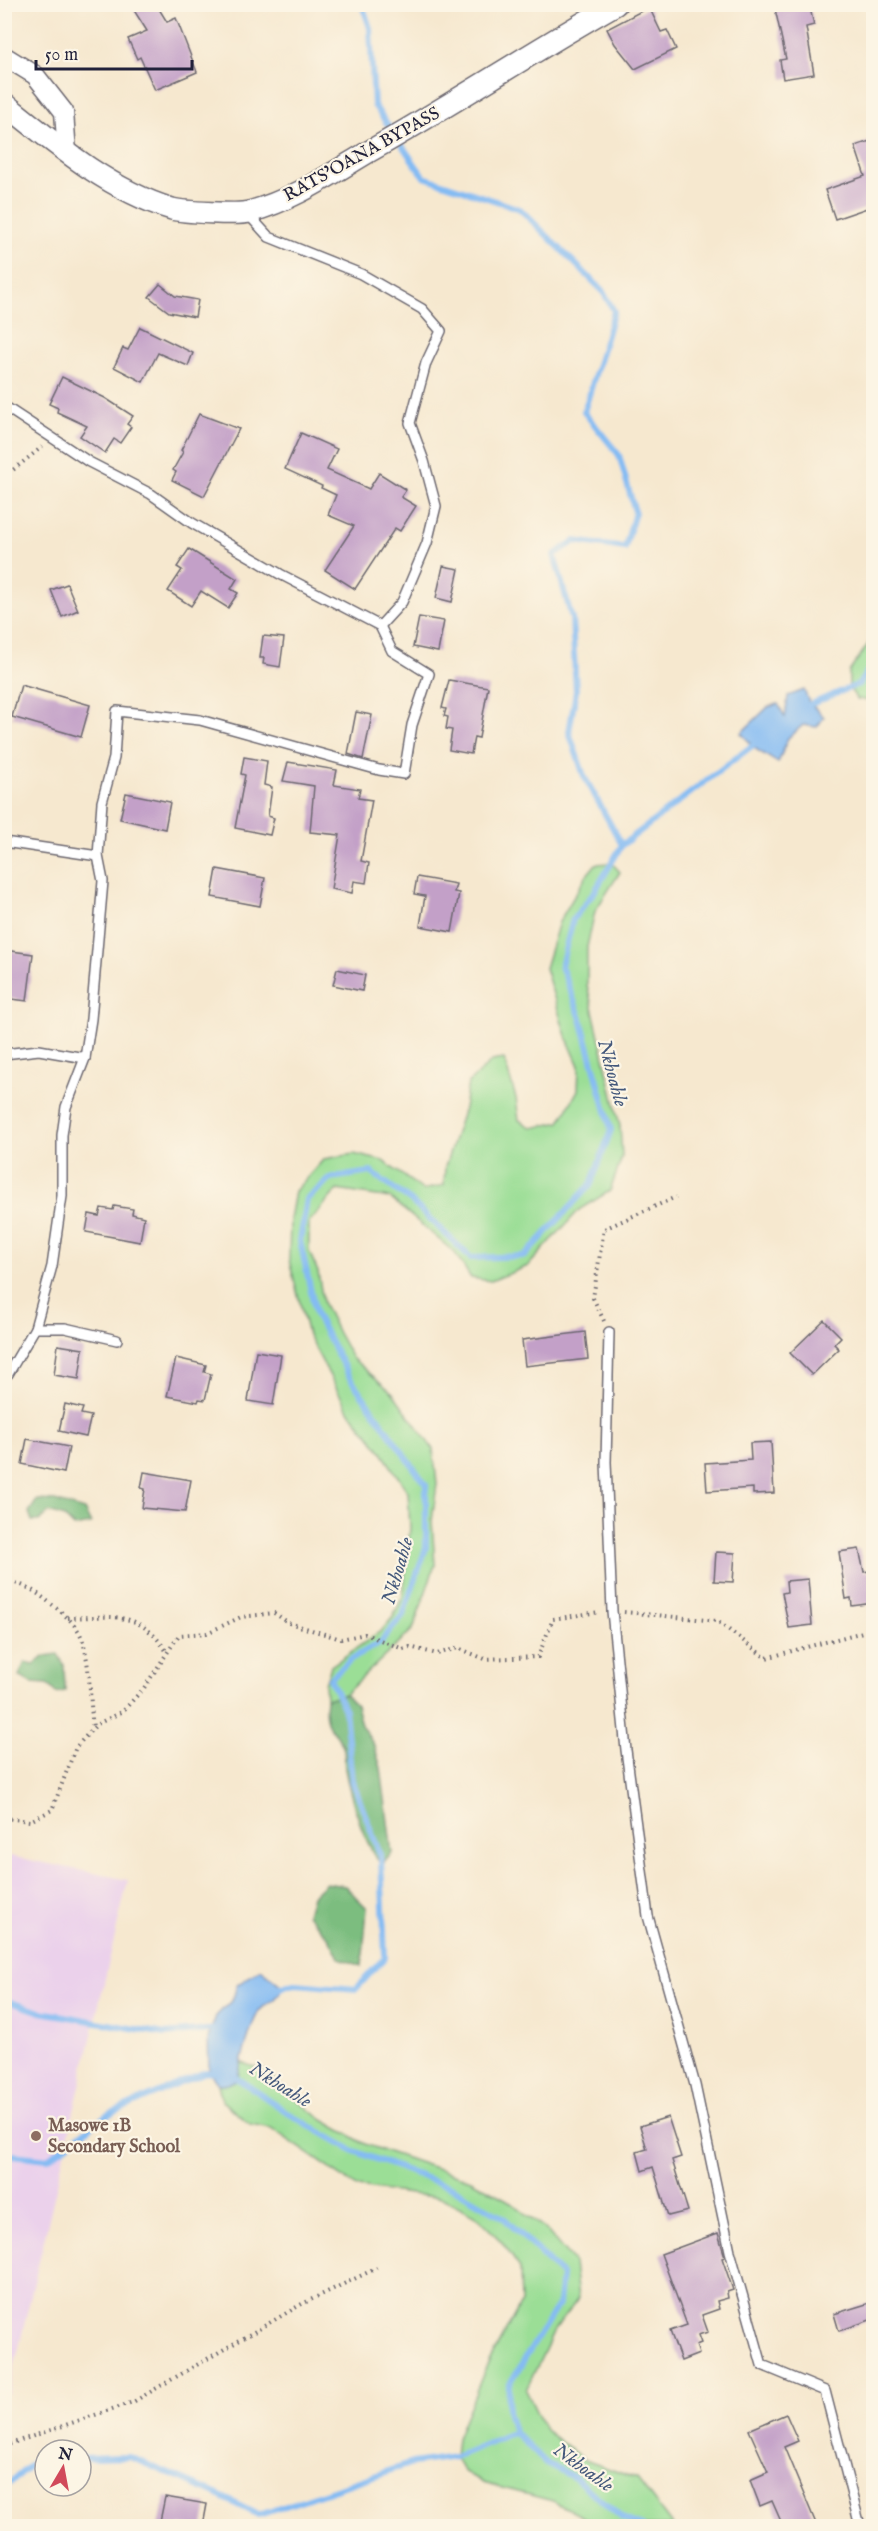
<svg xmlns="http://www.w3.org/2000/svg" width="878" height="2531" viewBox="0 0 878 2531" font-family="'IM FELL English',serif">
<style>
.built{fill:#ebd1eb}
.green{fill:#9bde96;stroke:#5e8068;stroke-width:1.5}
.forest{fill:#7cbd7f;stroke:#4f705d;stroke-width:1.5}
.water{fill:#84bbf3;stroke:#536e97;stroke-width:1.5}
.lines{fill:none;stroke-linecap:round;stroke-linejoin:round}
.stream{stroke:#84bbf3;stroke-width:6}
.building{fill:#c3a0c8}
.service-casing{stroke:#6c676f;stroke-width:12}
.minor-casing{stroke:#6c676f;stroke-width:21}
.tertiary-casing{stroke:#6c676f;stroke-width:24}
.path{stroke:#6c676f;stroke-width:4;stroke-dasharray:1.5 4.5;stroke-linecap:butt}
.service{stroke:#fff;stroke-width:9}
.minor{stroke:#fff;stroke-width:18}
.tertiary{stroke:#fff;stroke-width:21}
.education-dot{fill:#8d6e63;stroke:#fcf5e5;stroke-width:2}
.labels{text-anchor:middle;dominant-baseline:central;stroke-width:4.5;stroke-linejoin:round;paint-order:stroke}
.street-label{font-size:18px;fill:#22223b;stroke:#fcf5e5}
.education-label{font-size:18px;font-weight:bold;fill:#785e54;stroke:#fcf5e5;text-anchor:start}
.water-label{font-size:20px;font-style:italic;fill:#44587b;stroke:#fcf5e5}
</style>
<rect width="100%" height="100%" fill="#fcf5e5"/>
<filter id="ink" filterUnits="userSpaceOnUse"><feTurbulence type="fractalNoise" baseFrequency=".0167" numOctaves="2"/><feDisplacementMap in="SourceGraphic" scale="12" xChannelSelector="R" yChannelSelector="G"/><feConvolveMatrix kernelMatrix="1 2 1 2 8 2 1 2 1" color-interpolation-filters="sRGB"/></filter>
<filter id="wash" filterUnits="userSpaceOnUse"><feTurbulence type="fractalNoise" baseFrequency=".008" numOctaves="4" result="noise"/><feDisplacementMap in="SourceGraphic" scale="24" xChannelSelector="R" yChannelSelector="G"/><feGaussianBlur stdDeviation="1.35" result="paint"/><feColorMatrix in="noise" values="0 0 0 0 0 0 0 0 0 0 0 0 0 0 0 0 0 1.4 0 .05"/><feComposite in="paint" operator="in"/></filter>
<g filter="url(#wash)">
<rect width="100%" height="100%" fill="#f6e8cf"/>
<path class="built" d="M 5,1855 L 128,1880 L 8,2394 L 4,2393 Z"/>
<g class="green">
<path d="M 873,637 L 873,701 L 857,699 L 849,688 L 849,672 Z"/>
<path d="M 612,863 L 620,872 L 595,911 L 587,947 L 587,985 L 620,1126 L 622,1157 L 610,1191 L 580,1209 L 528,1266 L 491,1281 L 471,1278 L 455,1253 L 390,1198 L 337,1190 L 309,1222 L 309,1251 L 318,1272 L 323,1302 L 338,1333 L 352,1358 L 393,1393 L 433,1449 L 437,1484 L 432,1521 L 435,1565 L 413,1629 L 345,1694 L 326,1699 L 325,1684 L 331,1666 L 382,1630 L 393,1617 L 403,1596 L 410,1528 L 408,1492 L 379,1448 L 347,1408 L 308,1335 L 289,1260 L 290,1219 L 295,1191 L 324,1159 L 354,1154 L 383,1161 L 423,1190 L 444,1185 L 445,1167 L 464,1108 L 468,1083 L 492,1061 L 504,1059 L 516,1098 L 519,1120 L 532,1128 L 560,1122 L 578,1090 L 579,1066 L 566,1036 L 545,968 L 559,922 L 586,876 L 596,864 Z"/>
<path d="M 239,2062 L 267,2071 L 289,2094 L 323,2120 L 365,2144 L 471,2180 L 509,2201 L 548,2232 L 574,2263 L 578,2299 L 555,2329 L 526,2390 L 545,2430 L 585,2460 L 637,2479 L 673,2526 L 600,2526 L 553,2501 L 483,2483 L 463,2471 L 455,2457 L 457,2438 L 486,2367 L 521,2303 L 520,2268 L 501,2241 L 475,2215 L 442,2198 L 357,2187 L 271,2128 L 250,2124 L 222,2101 L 218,2084 L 228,2084 Z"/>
</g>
<g class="forest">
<path d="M 37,1500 L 55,1501 L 84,1510 L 91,1524 L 74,1527 L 64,1517 L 49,1512 L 39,1521 L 32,1521 L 29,1512 Z"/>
<path d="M 58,1654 L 64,1665 L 65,1691 L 56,1693 L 47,1684 L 31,1683 L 19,1676 L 25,1662 L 34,1664 L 45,1656 Z"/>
<path d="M 345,1694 L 356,1705 L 361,1725 L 374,1745 L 381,1768 L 392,1853 L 382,1865 C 364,1846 350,1795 345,1769 C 344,1763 345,1756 344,1750 C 339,1729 321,1733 326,1699 Z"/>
<path d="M 326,1883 L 345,1886 L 367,1908 L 362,1966 L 339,1958 L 329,1938 L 307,1914 L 312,1896 Z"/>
</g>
<g class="water">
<path d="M 804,690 L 809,702 L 824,717 L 817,727 L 803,725 L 788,738 L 778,763 L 757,750 L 741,733 L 768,707 L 778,704 L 785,717 L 788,696 Z"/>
<path d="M 261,1969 L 283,1987 C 274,2005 270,1999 260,2010 C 252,2019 239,2067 238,2079 L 228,2084 L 218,2084 L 209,2072 L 208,2038 L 216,2016 L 233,1999 L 237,1985 Z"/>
</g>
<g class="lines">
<g class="stream">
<path d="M 362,4 L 370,28 L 374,105 L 424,177 L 520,209 L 602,290 L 614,311 L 584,412 L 619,455 L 635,512 L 625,548 L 575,541 L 554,555 L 572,619 L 576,691 L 569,732 L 584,776 L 622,845"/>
<path d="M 804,707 L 859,684 L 874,662"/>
<path d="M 277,1989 L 295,1984 L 356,1989 L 385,1957 L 381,1857 L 352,1780 L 345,1710 L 330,1679 L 351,1659 L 381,1642 L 403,1615 L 426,1548 L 426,1485 L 350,1378 L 316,1315 L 300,1241 L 307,1199 L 331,1178 L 371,1172 L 411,1201 L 471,1258 L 525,1256 L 591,1184 L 611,1130 L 581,1019 L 561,966 L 573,919 L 595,891 L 622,845 L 757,742"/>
<path d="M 4,2000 L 41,2012 L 165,2034 L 219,2029"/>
<path d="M 232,2075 L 296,2118 L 354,2151 L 453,2188 L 503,2217 L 562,2275 L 559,2303 L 509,2385 L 508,2411 L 514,2432 L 546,2463 L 575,2478 L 622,2518 L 642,2526"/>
<path d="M 4,2154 L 48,2159 L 107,2115 L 205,2072 L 217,2073"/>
<path d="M 81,2458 L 130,2457 L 216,2494 L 259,2515 L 412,2463 L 455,2457 L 514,2432"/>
<path d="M 4,2484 L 9,2484 L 37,2459 L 45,2459"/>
</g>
</g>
<g id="blocks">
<g class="building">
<path d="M 130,4 L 156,4 L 167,22 L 176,18 L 197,72 L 155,90 L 140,57 L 137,59 L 128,39 L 147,31 Z"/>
<path d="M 774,4 L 809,4 L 814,25 L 806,27 L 814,74 L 783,79 L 780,60 L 786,59 Z"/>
<path d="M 649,7 L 661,32 L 667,30 L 676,49 L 635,69 L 615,44 L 607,29 Z"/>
<path d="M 873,140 L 873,206 L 835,219 L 825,190 L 865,176 L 855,146 Z"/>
<path d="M 160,284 L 175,296 L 198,300 L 195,317 L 169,312 L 149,297 Z"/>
<path d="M 140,327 L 193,353 L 188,366 L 158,353 L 143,382 L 114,367 L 123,348 L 128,350 Z"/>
<path d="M 62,377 L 105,398 L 133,416 L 127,424 L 131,427 L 120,443 L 114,439 L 105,453 L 80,436 L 87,426 L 57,412 L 58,408 L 49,404 Z"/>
<path d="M 199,414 L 239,429 L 204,496 L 172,480 L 176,472 L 173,470 L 183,452 L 181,450 Z"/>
<path d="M 301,433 L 337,449 L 327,470 L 369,489 L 379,473 L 406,490 L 401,497 L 416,506 L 400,531 L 395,528 L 355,589 L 325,570 L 354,526 L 328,515 L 336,495 L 321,488 L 322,486 L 285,469 Z"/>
<path d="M 189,549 L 237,579 L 231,589 L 238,593 L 228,608 L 201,591 L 191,606 L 168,591 L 182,570 L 177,567 Z"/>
<path d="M 443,566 L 459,569 L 452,602 L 436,598 Z"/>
<path d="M 67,584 L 78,610 L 62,617 L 51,590 Z"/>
<path d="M 419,617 L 444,621 L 438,652 L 413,647 Z"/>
<path d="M 263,636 L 284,638 L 280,667 L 263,664 L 264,658 L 260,658 Z"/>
<path d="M 449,680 L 488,687 L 479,738 L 474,737 L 471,754 L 449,750 L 452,730 L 446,729 L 448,717 L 444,716 L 446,709 L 442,708 Z"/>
<path d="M 21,685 L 90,705 L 81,737 L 12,717 Z"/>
<path d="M 356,712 L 372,715 L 363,759 L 348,754 Z"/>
<path d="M 244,757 L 267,761 L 264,785 L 272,787 L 268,816 L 274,818 L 270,835 L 235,828 L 245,775 L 241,774 Z"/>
<path d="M 288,762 L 337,770 L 334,785 L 360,789 L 358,798 L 372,800 L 361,861 L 369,863 L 366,883 L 354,881 L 352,893 L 331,889 L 340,835 L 310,832 L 314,786 L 283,781 Z"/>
<path d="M 126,793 L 170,802 L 165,829 L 120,819 Z"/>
<path d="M 217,869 L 265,878 L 260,906 L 212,897 Z"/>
<path d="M 417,877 L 456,884 L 454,892 L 459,893 L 452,932 L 420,926 L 425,896 L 414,894 Z"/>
<path d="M 4,950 L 33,954 L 27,1001 L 4,998 Z"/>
<path d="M 337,969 L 365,975 L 362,991 L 333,985 Z"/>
<path d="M 114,1206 L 133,1209 L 132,1214 L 144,1217 L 140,1242 L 86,1232 L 89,1214 L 99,1216 L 101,1208 L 113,1210 Z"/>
<path d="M 824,1320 L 841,1337 L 834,1344 L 839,1349 L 812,1375 L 790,1353 Z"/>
<path d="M 585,1332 L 588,1359 L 525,1366 L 522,1340 Z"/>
<path d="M 58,1345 L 83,1349 L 79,1379 L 54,1375 Z"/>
<path d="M 256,1351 L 281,1355 L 273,1405 L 248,1401 Z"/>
<path d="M 176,1358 L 206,1365 L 204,1372 L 211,1374 L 205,1400 L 199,1399 L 198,1402 L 167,1396 Z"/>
<path d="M 65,1404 L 83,1408 L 81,1414 L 91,1416 L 86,1437 L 59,1431 Z"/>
<path d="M 27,1439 L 69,1447 L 64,1473 L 22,1464 Z"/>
<path d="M 771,1442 L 774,1493 L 753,1494 L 753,1488 L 707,1491 L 705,1463 L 751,1460 L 750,1443 Z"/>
<path d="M 144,1472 L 191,1480 L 185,1512 L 142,1508 L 145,1489 L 141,1488 Z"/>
<path d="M 859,1549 L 864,1572 L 873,1570 L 873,1603 L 852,1606 L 851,1598 L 846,1599 L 839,1552 Z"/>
<path d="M 716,1552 L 735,1553 L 733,1582 L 714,1581 Z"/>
<path d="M 808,1579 L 812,1625 L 789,1628 L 782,1593 L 787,1592 L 786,1581 Z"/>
<path d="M 668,2117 L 681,2157 L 672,2160 L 688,2211 L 668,2216 L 653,2167 L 642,2171 L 637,2152 L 647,2149 L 640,2126 Z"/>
<path d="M 718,2233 L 725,2257 L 722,2258 L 733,2290 L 727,2292 L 728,2298 L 717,2301 L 719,2309 L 702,2315 L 708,2332 L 698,2335 L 701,2343 L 696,2345 L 699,2354 L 681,2361 L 670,2331 L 687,2325 L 661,2254 Z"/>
<path d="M 873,2302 L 873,2319 L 839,2331 L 834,2314 Z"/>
<path d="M 786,2414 L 798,2441 L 784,2447 L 817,2526 L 783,2526 L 772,2501 L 760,2506 L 750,2480 L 768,2472 L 749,2430 Z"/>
<path d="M 165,2497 L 207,2504 L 203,2526 L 159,2526 Z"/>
</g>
</g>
</g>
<g filter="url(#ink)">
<use href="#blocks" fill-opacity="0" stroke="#6c676f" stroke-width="1.5"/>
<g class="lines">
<g class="service-casing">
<g id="service">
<path d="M 247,213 L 269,237 L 361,274 L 422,309 L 441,331 L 426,363 L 410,423 L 424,461 L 436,506 L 427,543 L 402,602 L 380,626"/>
<path d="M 4,406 L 89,462 L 151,494 L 192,523 L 280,574 L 380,626 L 392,651 L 429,674 L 412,725 L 404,774 L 379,770 L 200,720 L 117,711 L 114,758 L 102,802 L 98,856 L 103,881 L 91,1019 L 85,1058 L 66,1107 L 62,1135 L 62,1196 L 52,1266 L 35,1328 L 8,1374 L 4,1375"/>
<path d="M 4,842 L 98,856"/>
<path d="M 4,1054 L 39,1050 L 85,1058"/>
<path d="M 35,1328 L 65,1328 L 117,1340"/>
<path d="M 609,1332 L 606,1462 L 612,1611 L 626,1750 L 648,1916 L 695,2085 L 730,2251 L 762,2365 L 825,2391 L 860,2526"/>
</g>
</g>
<g class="minor-casing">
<path id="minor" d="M 4,56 L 35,75 L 64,112 L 67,153"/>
</g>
<g class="tertiary-casing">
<path id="tertiary" d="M 4,103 C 55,144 109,190 172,209 C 183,212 240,215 249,212 C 294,200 331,174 370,151 C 453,104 533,51 616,4"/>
</g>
<g class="path">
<path d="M 4,477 L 42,447"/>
<path d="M 604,1321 L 593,1298 L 604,1229 L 676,1197"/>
<path d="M 4,1581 C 23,1583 35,1591 50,1603 C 60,1611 72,1620 79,1632 C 90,1650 90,1705 93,1728"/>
<path d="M 624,1612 L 717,1621 L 766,1658 L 874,1629"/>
<path d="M 68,1618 C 112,1617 139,1609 167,1652"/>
<path d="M 4,1818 L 30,1821 L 52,1810 L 76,1747 L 97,1724 L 122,1712 L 144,1688 L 179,1635 L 207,1633 L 241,1617 L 274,1613 L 289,1623 L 341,1639 L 365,1634 L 403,1649 L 410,1647 L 437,1654 L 458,1648 L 485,1659 L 538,1657 L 553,1619 L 599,1612"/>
<path d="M 4,2446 L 133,2402 L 302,2304 L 377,2268"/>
</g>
<use href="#service" class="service"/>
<use href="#minor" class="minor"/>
<use href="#tertiary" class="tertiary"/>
</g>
</g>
<circle class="education-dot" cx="36" cy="2136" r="6"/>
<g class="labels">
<g class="street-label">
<text transform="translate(362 155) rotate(-29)">RATS'OANA BYPASS</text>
</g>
<g class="education-label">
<text x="48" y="2126">Masowe 1B<tspan x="48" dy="21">Secondary School</tspan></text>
</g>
<g class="water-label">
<text transform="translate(612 1073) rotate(75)">Nkhoahle</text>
<text transform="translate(398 1571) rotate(-74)">Nkhoahle</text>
<text transform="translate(280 2085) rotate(32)">Nkhoahle</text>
<text transform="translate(583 2468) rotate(36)">Nkhoahle</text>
</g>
</g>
<rect width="878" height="2531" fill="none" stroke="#fcf5e5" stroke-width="24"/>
<g transform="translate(63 2468) rotate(10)"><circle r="28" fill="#fcf5e5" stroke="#a5a1a1" stroke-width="1.5"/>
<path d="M0-4.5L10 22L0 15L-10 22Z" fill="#d1495b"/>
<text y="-9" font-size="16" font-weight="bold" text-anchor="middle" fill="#22223b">N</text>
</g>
<path d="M36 60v9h156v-9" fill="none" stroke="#22223b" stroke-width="3"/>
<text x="45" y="60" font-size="18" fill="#22223b" stroke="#fcf5e5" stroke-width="4.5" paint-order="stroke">50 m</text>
</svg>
